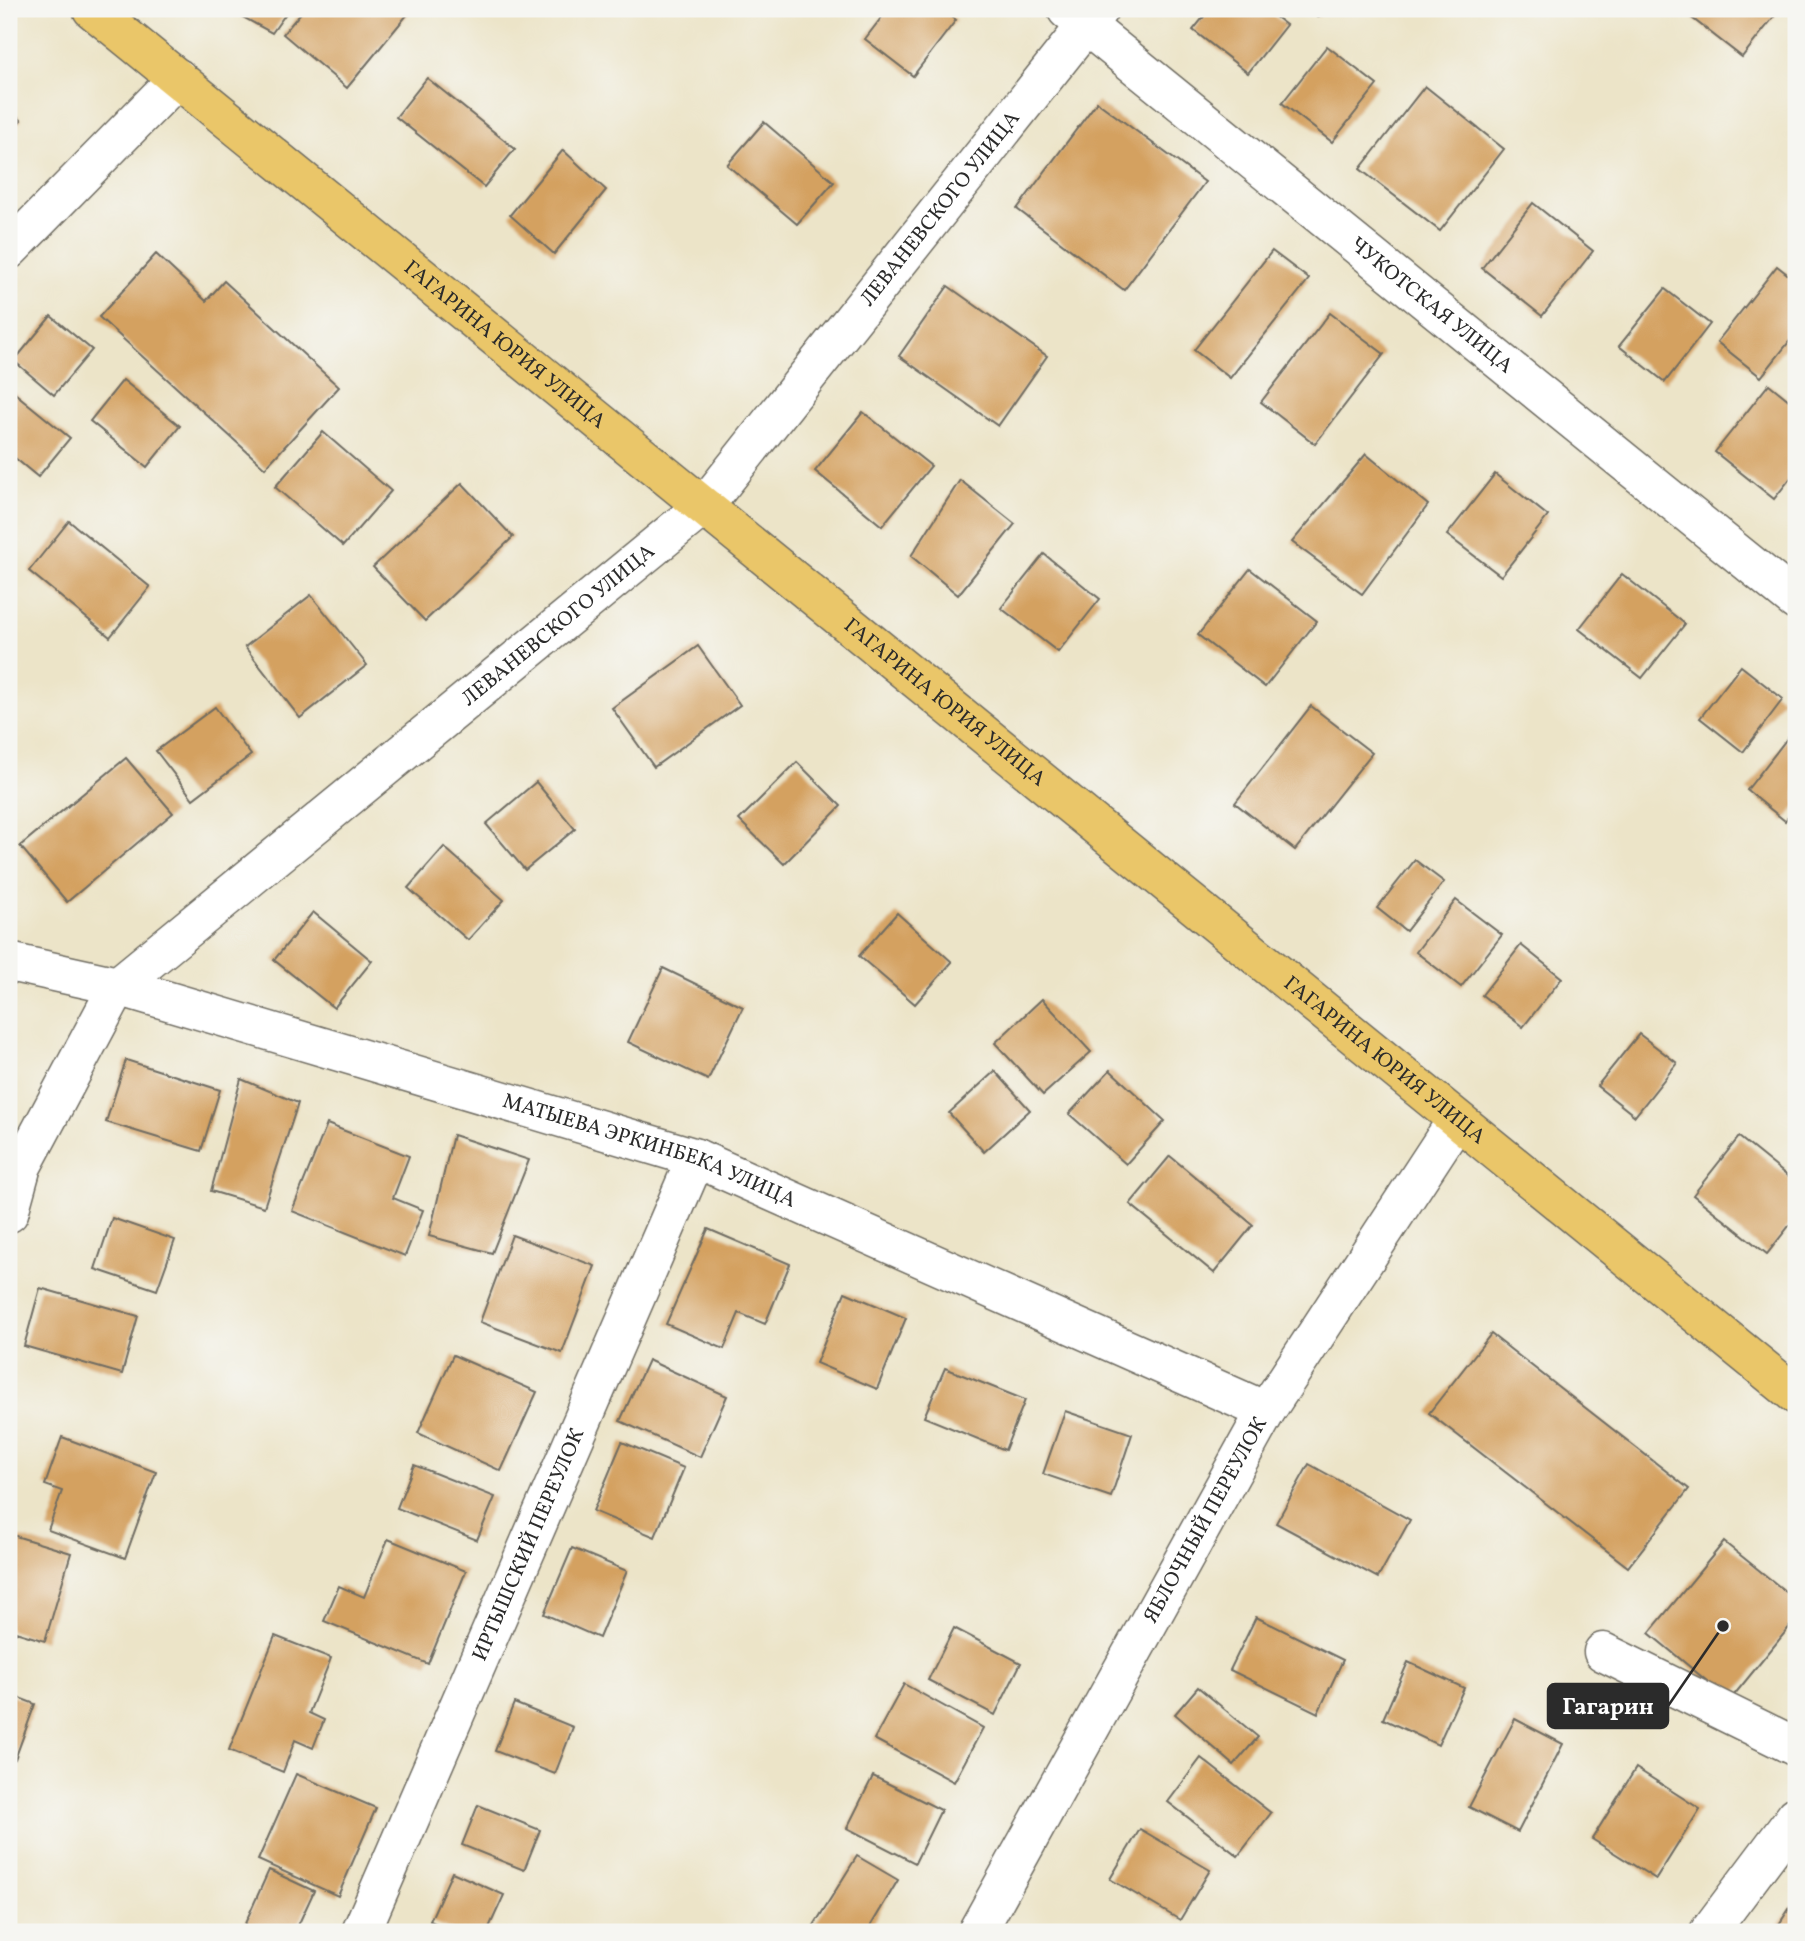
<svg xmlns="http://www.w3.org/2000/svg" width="1805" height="1941" viewBox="0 0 1805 1941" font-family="Vollkorn,serif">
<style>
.building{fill:#d4a161}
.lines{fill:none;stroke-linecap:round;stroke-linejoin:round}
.minor-casing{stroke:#6f6c62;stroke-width:41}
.major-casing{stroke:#6f6c62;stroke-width:41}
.minor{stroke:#fff;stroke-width:38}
.major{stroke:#eac669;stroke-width:38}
.labels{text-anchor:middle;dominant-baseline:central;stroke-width:6;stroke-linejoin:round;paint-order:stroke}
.street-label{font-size:21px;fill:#2b2b2b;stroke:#f6f6f2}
.leader{fill:none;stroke:#2b2b2b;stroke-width:2.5}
.callout-dot{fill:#2b2b2b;stroke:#f6f6f2;stroke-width:2.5}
.callout{fill:#2b2b2b;stroke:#2b2b2b;stroke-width:2.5}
.callout-label{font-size:23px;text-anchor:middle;font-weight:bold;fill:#fff}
</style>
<rect width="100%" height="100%" fill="#f6f6f2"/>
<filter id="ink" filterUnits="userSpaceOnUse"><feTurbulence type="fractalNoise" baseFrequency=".0143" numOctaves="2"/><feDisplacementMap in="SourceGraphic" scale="14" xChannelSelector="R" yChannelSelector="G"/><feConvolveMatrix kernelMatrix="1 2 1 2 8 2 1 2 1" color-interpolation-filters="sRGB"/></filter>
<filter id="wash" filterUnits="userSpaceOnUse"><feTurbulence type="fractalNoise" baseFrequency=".00686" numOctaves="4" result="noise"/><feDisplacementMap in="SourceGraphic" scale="28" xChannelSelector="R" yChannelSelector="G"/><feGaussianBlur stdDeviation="1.57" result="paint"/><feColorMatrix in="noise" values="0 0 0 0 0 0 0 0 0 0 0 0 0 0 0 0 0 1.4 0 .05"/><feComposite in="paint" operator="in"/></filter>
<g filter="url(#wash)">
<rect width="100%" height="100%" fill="#ece4c8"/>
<g id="blocks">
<g class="building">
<path d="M 243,9 L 289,9 L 272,33 L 241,16 Z"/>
<path d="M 304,9 L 412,9 L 347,88 L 283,34 Z"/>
<path d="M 888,9 L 942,9 L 956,20 L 913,76 L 865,39 Z"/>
<path d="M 1210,9 L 1265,9 L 1286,25 L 1248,73 L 1193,30 Z"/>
<path d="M 1309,9 L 1325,9 L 1318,17 Z"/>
<path d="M 1700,9 L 1780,9 L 1742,57 L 1692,18 Z"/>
<path d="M 1327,46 L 1377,85 L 1332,142 L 1282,103 Z"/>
<path d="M 427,78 L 515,149 L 484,187 L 396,117 Z"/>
<path d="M 1425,86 L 1504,149 L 1440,231 L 1360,169 Z"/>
<path d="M 1097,102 L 1205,182 L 1124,290 L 1017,209 Z"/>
<path d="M 9,108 L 21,120 L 9,133 Z"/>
<path d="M 764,122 L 834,182 L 797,224 L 727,165 Z"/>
<path d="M 563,150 L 606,190 L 554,254 L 510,215 Z"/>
<path d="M 1533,203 L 1593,251 L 1542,316 L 1482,268 Z"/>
<path d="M 1272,251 L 1309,279 L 1230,378 L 1194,350 Z"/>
<path d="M 156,254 L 206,301 L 224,281 L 339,387 L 265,468 L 99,317 Z"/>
<path d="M 1777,266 L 1796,281 L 1796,333 L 1761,377 L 1717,342 Z"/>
<path d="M 948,286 L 1047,356 L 998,426 L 899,356 Z"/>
<path d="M 1665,289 L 1710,324 L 1665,382 L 1619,346 Z"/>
<path d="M 1330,313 L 1384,354 L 1315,444 L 1261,402 Z"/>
<path d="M 51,316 L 92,350 L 54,395 L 14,361 Z"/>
<path d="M 123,380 L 180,426 L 147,467 L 90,421 Z"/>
<path d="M 1769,384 L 1796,406 L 1796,471 L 1774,499 L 1715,452 Z"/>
<path d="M 11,390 L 70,438 L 38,477 L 9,453 Z"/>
<path d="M 863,412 L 931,466 L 882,526 L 815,471 Z"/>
<path d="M 323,432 L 391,491 L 343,546 L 275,487 Z"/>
<path d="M 1366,454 L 1428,505 L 1362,594 L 1292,542 Z"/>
<path d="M 1495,474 L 1548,516 L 1501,576 L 1447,535 Z"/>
<path d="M 960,480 L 1015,524 L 958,595 L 911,556 Z"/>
<path d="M 462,483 L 513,537 L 425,621 L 373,567 Z"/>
<path d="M 69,521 L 150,587 L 110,637 L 29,571 Z"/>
<path d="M 1044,554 L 1100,599 L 1058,652 L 1001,608 Z"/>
<path d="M 1250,569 L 1317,621 L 1265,687 L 1198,635 Z"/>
<path d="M 1622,574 L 1685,624 L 1642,678 L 1579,629 Z"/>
<path d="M 311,595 L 367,665 L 300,718 L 245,647 Z"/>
<path d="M 698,646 L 740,705 L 654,767 L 612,708 Z"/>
<path d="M 1741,666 L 1783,699 L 1743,752 L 1700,718 Z"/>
<path d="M 1311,706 L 1372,753 L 1295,850 L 1235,803 Z"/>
<path d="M 215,707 L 251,755 L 193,799 L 156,751 Z"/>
<path d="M 1796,727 L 1796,806 L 1785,821 L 1747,790 Z"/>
<path d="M 126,758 L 173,813 L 67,902 L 20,846 Z"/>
<path d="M 797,762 L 841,806 L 784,864 L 739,820 Z"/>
<path d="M 536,782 L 575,829 L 525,870 L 486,824 Z"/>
<path d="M 444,847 L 504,900 L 468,940 L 408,888 Z"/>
<path d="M 1415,860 L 1444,882 L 1406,931 L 1377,908 Z"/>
<path d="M 1456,900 L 1502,935 L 1461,987 L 1416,952 Z"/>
<path d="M 313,912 L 372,961 L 334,1008 L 274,960 Z"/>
<path d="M 897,913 L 952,962 L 915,1004 L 859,956 Z"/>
<path d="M 1521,945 L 1562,978 L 1523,1027 L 1482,995 Z"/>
<path d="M 663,968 L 743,1007 L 708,1080 L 628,1042 Z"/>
<path d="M 1042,999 L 1091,1052 L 1043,1095 L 995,1043 Z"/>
<path d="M 1639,1034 L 1677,1063 L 1635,1116 L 1597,1086 Z"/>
<path d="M 126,1060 L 220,1090 L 201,1151 L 106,1122 Z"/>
<path d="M 1110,1070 L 1165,1121 L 1126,1164 L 1069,1114 Z"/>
<path d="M 995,1071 L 1030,1110 L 984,1152 L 949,1113 Z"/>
<path d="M 241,1079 L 298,1103 L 264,1207 L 211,1191 Z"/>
<path d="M 327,1124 L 409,1156 L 393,1198 L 423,1210 L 405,1256 L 292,1211 Z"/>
<path d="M 453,1135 L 529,1160 L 492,1253 L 429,1236 Z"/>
<path d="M 1739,1137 L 1796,1183 L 1796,1217 L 1767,1254 L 1693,1195 Z"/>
<path d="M 1170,1156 L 1253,1225 L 1214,1273 L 1130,1204 Z"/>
<path d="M 112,1218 L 175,1240 L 157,1290 L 95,1269 Z"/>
<path d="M 708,1229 L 790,1264 L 765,1324 L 739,1313 L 724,1349 L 666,1324 Z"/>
<path d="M 512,1235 L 595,1266 L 562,1353 L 480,1322 Z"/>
<path d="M 40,1288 L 138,1316 L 122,1374 L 24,1346 Z"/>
<path d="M 845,1292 L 906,1318 L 877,1389 L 816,1363 Z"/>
<path d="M 1491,1334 L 1689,1489 L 1628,1567 L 1429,1413 Z"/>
<path d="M 453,1355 L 537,1392 L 501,1471 L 418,1433 Z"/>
<path d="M 648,1360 L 727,1396 L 700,1457 L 620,1421 Z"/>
<path d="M 945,1368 L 1025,1400 L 1005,1450 L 924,1417 Z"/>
<path d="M 1065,1411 L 1132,1434 L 1111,1497 L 1043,1474 Z"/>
<path d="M 62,1437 L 156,1472 L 125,1558 L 48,1530 L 62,1491 L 45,1485 Z"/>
<path d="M 622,1442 L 684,1468 L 655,1537 L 593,1511 Z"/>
<path d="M 1309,1464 L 1410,1520 L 1378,1578 L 1276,1523 Z"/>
<path d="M 414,1465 L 495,1497 L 477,1540 L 397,1508 Z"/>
<path d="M 9,1534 L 71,1553 L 45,1641 L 9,1630 Z"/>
<path d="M 388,1539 L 466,1571 L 428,1664 L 324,1621 L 339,1586 L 364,1597 Z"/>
<path d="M 1724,1542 L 1796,1600 L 1796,1619 L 1730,1700 L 1649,1633 Z"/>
<path d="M 572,1548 L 627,1571 L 599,1638 L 544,1614 Z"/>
<path d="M 1256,1617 L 1343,1660 L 1318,1713 L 1230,1670 Z"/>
<path d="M 954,1628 L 1021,1663 L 995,1715 L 928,1680 Z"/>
<path d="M 275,1636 L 331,1658 L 309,1713 L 324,1720 L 313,1748 L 295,1740 L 283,1772 L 229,1750 Z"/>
<path d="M 1408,1662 L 1464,1688 L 1438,1745 L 1383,1719 Z"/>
<path d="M 904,1684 L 983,1728 L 954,1782 L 874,1739 Z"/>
<path d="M 1198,1687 L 1258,1737 L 1234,1765 L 1175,1714 Z"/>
<path d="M 9,1694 L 35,1704 L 15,1759 L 9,1756 Z"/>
<path d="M 514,1703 L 573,1727 L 555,1774 L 495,1751 Z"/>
<path d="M 1515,1719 L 1563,1744 L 1518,1832 L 1469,1807 Z"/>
<path d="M 1201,1758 L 1271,1813 L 1238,1856 L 1168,1802 Z"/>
<path d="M 1636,1768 L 1700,1809 L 1656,1879 L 1592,1839 Z"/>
<path d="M 296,1774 L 376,1808 L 338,1896 L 258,1860 Z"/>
<path d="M 873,1776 L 941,1810 L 915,1863 L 847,1828 Z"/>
<path d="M 478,1805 L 540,1830 L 524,1870 L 462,1845 Z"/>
<path d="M 1140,1829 L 1210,1870 L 1180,1920 L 1110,1879 Z"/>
<path d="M 857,1856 L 898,1880 L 867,1932 L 821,1932 L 813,1927 Z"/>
<path d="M 269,1870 L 314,1891 L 295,1932 L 253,1932 L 243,1928 Z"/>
<path d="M 452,1872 L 504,1895 L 487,1932 L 455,1932 L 430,1921 Z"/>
<path d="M 1791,1906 L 1796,1906 L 1796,1932 L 1774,1932 Z"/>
</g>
</g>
</g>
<g filter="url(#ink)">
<use href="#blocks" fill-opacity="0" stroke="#6f6c62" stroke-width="2"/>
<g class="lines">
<g class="minor-casing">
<g id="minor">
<path id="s1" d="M 1067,10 L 1796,601"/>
<path d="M 9,250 L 178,78"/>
<path id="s2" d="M 9,962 L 118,986 L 696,1158 L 1266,1411"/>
<path id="s3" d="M 9,1213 L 22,1166 L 118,986 L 705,505 L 1099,9"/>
<path d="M 1603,1652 L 1796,1747"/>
<path id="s4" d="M 361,1932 L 696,1158"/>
<path id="s5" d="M 977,1932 L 1266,1411 L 1456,1121"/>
<path d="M 1709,1932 L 1796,1816"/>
</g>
</g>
<g class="major-casing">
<g id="major">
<path id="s6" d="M 92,9 L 1796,1395"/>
</g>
</g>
<use href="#minor" class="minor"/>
<use href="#major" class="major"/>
</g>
</g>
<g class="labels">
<g class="street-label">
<text stroke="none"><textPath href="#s3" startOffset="1390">ЛЕВАНЕВСКОГО УЛИЦА</textPath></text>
<text stroke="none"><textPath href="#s1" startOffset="469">ЧУКОТСКАЯ УЛИЦА</textPath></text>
<text stroke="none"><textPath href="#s6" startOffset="532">ГАГАРИНА ЮРИЯ УЛИЦА</textPath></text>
<text stroke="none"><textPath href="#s3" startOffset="822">ЛЕВАНЕВСКОГО УЛИЦА</textPath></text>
<text stroke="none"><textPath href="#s6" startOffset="1099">ГАГАРИНА ЮРИЯ УЛИЦА</textPath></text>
<text stroke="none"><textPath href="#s6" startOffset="1666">ГАГАРИНА ЮРИЯ УЛИЦА</textPath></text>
<text stroke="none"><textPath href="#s2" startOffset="668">МАТЫЕВА ЭРКИНБЕКА УЛИЦА</textPath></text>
<text stroke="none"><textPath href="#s5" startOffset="471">ЯБЛОЧНЫЙ ПЕРЕУЛОК</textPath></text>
<text stroke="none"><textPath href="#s4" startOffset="422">ИРТЫШСКИЙ ПЕРЕУЛОК</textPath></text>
</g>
</g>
<path class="leader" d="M1723 1626L1668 1706"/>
<circle class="callout-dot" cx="1723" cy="1626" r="7"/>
<rect class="callout" x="1548" y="1684" width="120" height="44" rx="7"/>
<g class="callout-label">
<text x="1608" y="1714">Гагарин</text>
</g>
<rect width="1805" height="1941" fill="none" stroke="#f6f6f2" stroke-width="35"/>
</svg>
